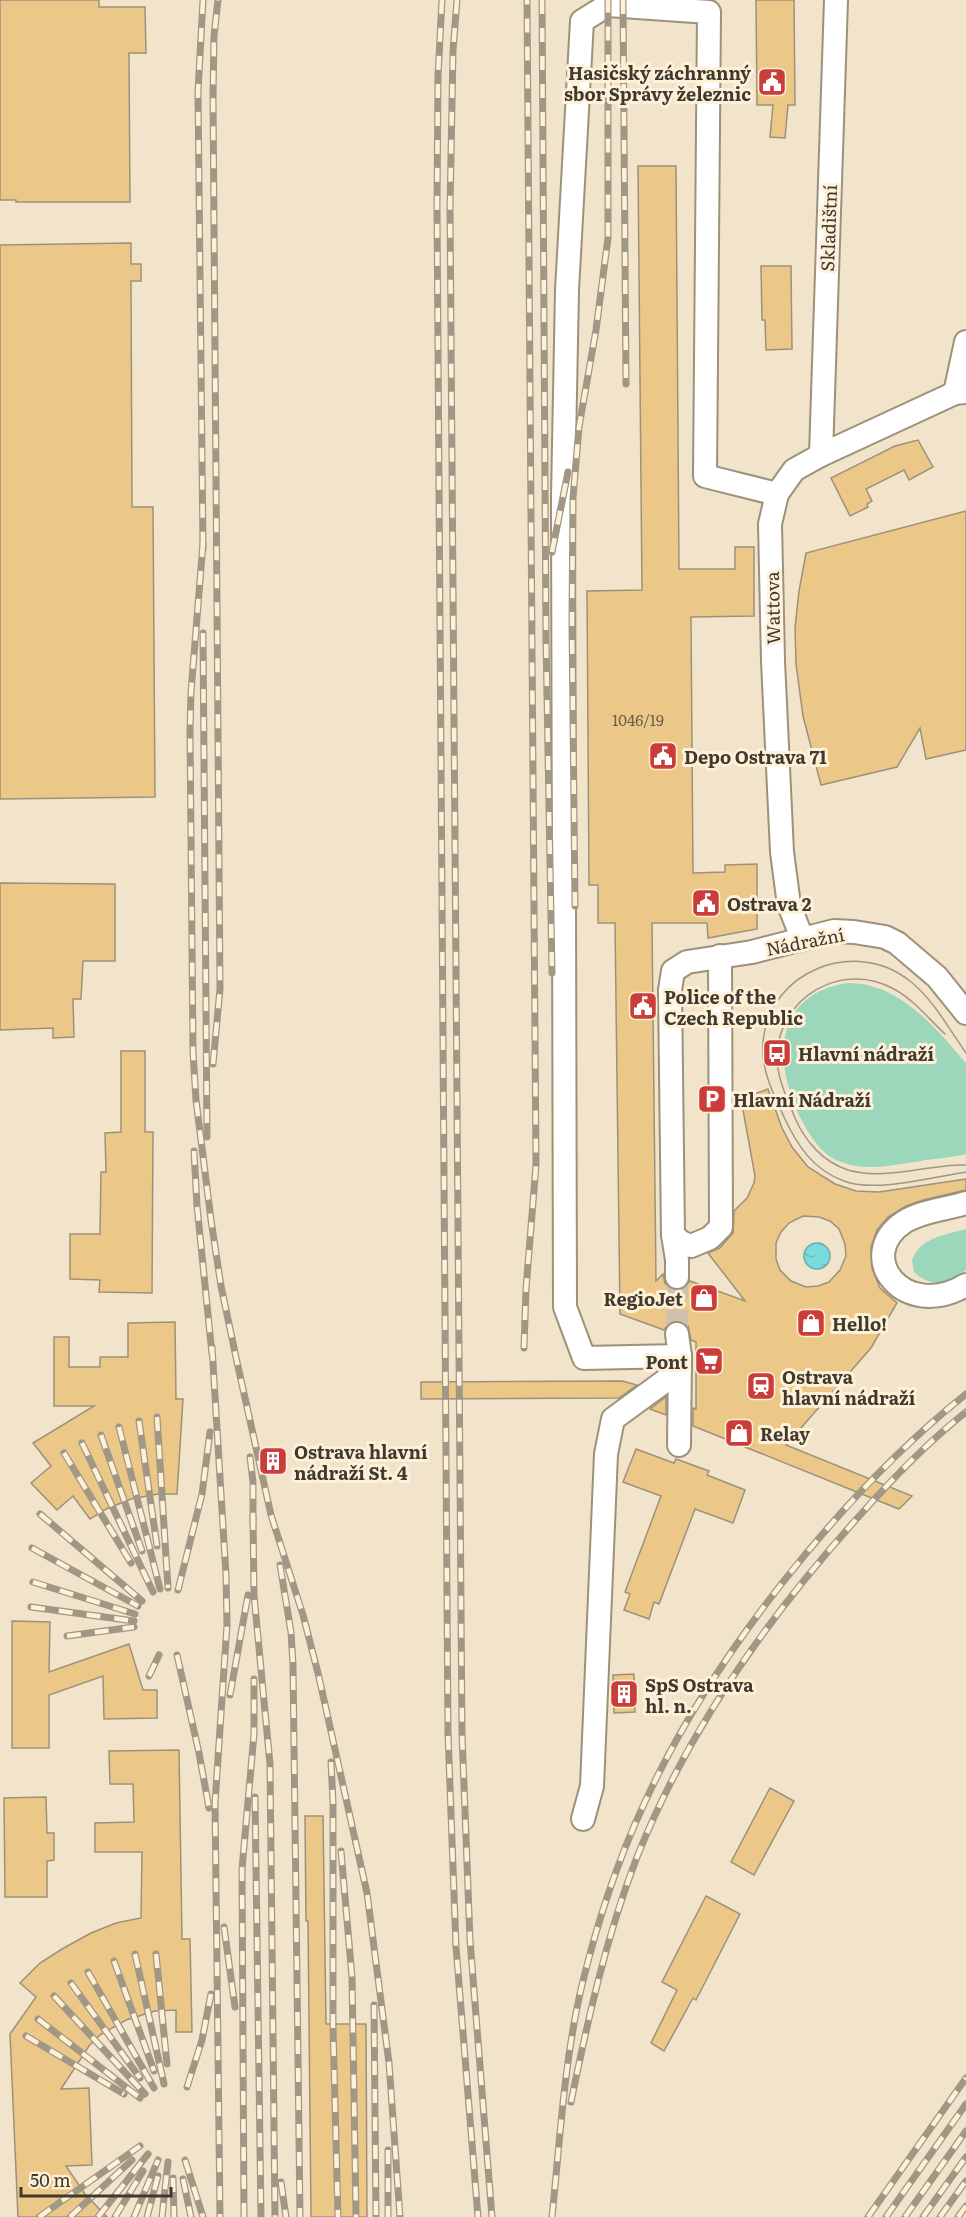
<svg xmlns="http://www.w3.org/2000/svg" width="966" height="2217" viewBox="0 0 966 2217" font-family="Literata,serif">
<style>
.green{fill:#9cd7bb}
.water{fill:url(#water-ripples);stroke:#69aaa8;stroke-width:1.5}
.building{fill:#ebc888;stroke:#9e917a;stroke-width:1.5;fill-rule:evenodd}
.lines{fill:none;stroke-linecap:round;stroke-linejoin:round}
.minor-tunnel{stroke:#cec2ac;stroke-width:22;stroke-dasharray:22 11;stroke-linecap:butt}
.minor-casing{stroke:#9d9179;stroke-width:26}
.minor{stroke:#fff;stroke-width:22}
.tram{stroke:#a19785;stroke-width:1.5}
.rail-casing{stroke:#a19785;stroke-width:7}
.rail{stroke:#fff1d8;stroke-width:4.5;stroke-dasharray:14;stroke-linecap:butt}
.labels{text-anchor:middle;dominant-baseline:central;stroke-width:6;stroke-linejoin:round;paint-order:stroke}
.number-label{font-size:15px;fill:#6a5e46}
.poi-label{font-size:18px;font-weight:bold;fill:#3f3a30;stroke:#fff1d8;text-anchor:start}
.street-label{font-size:18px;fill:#3f3a30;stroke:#fff1d8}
</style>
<defs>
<pattern id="water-ripples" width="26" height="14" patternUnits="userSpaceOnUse" patternTransform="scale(1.5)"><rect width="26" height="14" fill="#7bdadc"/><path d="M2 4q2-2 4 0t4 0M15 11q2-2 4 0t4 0" fill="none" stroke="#6bbcbd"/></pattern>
</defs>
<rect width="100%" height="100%" fill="#f2e4cb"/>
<g class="green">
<path d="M 847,983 C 898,982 935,1027 966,1063 L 966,1154 C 951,1158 936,1158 921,1161 C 892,1165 864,1173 836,1160 C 818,1151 808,1132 799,1115 C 773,1060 774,995 847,983 Z"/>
<path d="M 966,1229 L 966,1270 C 949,1283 932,1289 914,1272 L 912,1260 C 921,1237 945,1235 966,1229 Z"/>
</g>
<circle class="water" cx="817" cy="1256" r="13"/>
<g class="building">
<path d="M 0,0 L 99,0 L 99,7 L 145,7 L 146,53 L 129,53 L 130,202 L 16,202 L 16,200 L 0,200 Z"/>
<path d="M 756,0 L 794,0 L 795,105 L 788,105 L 785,138 L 770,137 L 773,105 L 757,105 Z"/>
<path d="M 638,166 L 676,166 L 679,569 L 735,569 L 735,547 L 754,547 L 754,616 L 691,617 L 693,873 L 725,872 L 725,865 L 757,864 L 757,929 L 708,938 L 707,923 L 652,923 L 656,1281 L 663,1274 L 665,1283 L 671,1289 L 683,1289 L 690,1281 L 745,1301 L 708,1253 L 720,1248 L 733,1233 L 734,1211 L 747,1198 L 754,1183 L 755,1176 L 741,1099 L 768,1089 L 782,1128 L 792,1147 L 808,1167 L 835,1184 L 856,1191 L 879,1192 L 966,1179 L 966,1190 L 923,1200 L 906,1206 L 888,1217 L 877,1230 L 871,1247 L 872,1268 L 880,1288 L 897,1303 L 871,1348 L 786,1445 L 912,1496 L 899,1509 L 693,1426 L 693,1408 L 696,1409 L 696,1342 L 691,1340 L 688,1326 L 683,1322 L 676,1321 L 669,1323 L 664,1330 L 620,1314 L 615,923 L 598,923 L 598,885 L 589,885 L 587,591 L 642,590 ZM 803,1216 L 819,1217 L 830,1221 L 839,1229 L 845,1244 L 846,1256 L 840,1270 L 829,1282 L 818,1286 L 806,1287 L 791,1281 L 780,1270 L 776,1259 L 776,1243 L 781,1232 L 789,1223 Z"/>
<path d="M 131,243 L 131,264 L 141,264 L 141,281 L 131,281 L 132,507 L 153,507 L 155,797 L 0,799 L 0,245 Z"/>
<path d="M 761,266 L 791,266 L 792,349 L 766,350 L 765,320 L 762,320 Z"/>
<path d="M 918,440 L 933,467 L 909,480 L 904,470 L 866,489 L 872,501 L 867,504 L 868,507 L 850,516 L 831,478 L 895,446 Z"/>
<path d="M 966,511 L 966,750 L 926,759 L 920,728 L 897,767 L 821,785 L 803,716 L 796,664 L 795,628 L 799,591 L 806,553 Z"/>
<path d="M 0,883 L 115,884 L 115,961 L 83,961 L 81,999 L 73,999 L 74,1037 L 53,1038 L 53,1028 L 0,1030 Z"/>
<path d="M 121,1051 L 145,1051 L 145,1132 L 153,1132 L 152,1293 L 99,1292 L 100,1280 L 70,1279 L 70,1234 L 100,1234 L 101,1172 L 106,1172 L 105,1133 L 121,1132 Z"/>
<path d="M 175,1322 L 176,1399 L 183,1399 L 177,1494 L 158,1494 L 131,1499 L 106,1509 L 90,1519 L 73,1496 L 57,1510 L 31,1483 L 51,1466 L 33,1443 L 94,1406 L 54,1406 L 54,1337 L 69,1337 L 69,1367 L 100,1367 L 100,1357 L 128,1357 L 128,1323 Z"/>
<path d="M 421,1382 L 622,1381 L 637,1385 L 619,1398 L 421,1399 Z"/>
<path d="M 666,1397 L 666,1415 L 650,1409 Z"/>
<path d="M 636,1449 L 674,1463 L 676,1459 L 709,1471 L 707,1475 L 745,1490 L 733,1523 L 695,1509 L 659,1604 L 654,1602 L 649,1619 L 624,1610 L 630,1594 L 625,1592 L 661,1496 L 623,1482 Z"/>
<path d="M 12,1621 L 50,1622 L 49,1672 L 129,1644 L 143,1690 L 157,1690 L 157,1718 L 104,1719 L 103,1676 L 49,1695 L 49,1748 L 12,1748 Z"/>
<path d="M 634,1674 L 635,1712 L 614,1713 L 613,1675 Z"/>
<path d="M 179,1750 L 182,1939 L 190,1939 L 192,2032 L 176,2032 L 176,2010 L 155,2011 L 126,2020 L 100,2035 L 89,2046 L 61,2089 L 89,2088 L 92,2165 L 66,2166 L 85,2194 L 107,2217 L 18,2217 L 10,2034 L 36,1997 L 20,1983 L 40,1963 L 62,1949 L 91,1933 L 116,1923 L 141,1918 L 142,1852 L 95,1852 L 95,1823 L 134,1822 L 133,1784 L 110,1784 L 109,1751 Z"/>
<path d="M 770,1788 L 794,1801 L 754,1875 L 731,1862 Z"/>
<path d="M 46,1797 L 47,1833 L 54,1833 L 54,1860 L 47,1861 L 47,1897 L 5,1897 L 4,1798 Z"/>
<path d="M 305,1816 L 323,1816 L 326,2024 L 366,2024 L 367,2217 L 311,2217 L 308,1921 L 306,1921 Z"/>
<path d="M 706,1896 L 740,1914 L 696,2000 L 693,1998 L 664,2051 L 651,2043 L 677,1990 L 662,1982 Z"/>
</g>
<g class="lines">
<path class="minor-tunnel" d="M 677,1277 L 677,1334"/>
<g class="minor-casing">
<g id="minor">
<path d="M 955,393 L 966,342"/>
<path d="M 821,455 L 836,0"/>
<path d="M 802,938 L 789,905 L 782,852 L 773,661 L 770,524 L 777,494 L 794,470 L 821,455 L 955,393 L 966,392"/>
<path d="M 966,1203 C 947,1209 921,1211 904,1222 C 853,1256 904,1322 966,1285"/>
<path d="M 673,1235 L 681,1242 L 691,1246 L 710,1238 L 721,1227 L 720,956"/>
<path d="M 677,1277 L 677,1260 L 673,1235 L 670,990 L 673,971 L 687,962 L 752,952 L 834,931 L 854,932 L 885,937 L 897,943 L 937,977 L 966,1013"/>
<path d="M 677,1334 L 680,1356 L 679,1445"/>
<path d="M 680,1356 L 584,1358 L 565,1307 L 563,496 L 567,290 L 582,21 L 608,5 L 709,12 L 705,476 L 777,494"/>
<path d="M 583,1819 L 592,1786 L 606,1454 L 613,1419 L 680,1370"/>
</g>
</g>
<use href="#minor" class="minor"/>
<g class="tram">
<path d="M 945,1034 C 929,1019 914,1000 894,989 C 842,960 778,997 777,1057 C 777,1078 787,1098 795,1118 C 805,1141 823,1162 848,1170 C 886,1181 928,1164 966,1165"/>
<path d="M 966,1053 C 949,1029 933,999 910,981 C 855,937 768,971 763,1043 C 761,1070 773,1093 784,1117 C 797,1145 813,1170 844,1181 C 874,1193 934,1177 966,1172"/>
</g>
<g class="rail-casing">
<g id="rail">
<path d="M 203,0 L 198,92 L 203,549"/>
<path d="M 442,0 L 438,76 L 437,207 L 448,1733 L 456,1947 L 478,2217"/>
<path d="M 457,0 L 453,51 L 450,208 L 462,1734 L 470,1940 L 492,2217"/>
<path d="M 542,0 L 546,639 L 552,973"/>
<path d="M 623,0 L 626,384"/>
<path d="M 203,543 L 191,692 L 190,730 L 193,1052 L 196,1100 L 211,1220 L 221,1286 L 237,1362 L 271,1515 L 303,1615 L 318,1673 L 367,1893 L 389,2063 L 400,2217"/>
<path d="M 552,552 L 568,472"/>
<path d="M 203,633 L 207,1137"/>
<path d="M 575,906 L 572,622 L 573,498 L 579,427 L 596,330 L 608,238 L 608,0"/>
<path d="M 213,1064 L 220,989 L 213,96 L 214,36 L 218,0"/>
<path d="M 194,1151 L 197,1206 L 212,1354"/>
<path d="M 212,1347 L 226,1575 L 227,1625 L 215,1803 L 220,2217"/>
<path d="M 524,1348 L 526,1289 L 536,1165 L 527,0"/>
<path d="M 157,1417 L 168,1588"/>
<path d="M 139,1421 L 157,1546"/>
<path d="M 119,1427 L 160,1589"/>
<path d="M 101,1435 L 142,1551"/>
<path d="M 82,1443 L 153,1592"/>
<path d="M 64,1453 L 131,1563"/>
<path d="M 250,1457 L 253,1482 L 253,1523"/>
<path d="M 40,1514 L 142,1601"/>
<path d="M 253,1516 L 254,1595 L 270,1764 L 275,2217"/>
<path d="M 32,1548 L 138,1606"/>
<path d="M 280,1565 L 291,1632 L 293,1665 L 300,2217"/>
<path d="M 33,1582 L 135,1614"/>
<path d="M 178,1590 L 202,1494 L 210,1432"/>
<path d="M 31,1607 L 134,1621"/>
<path d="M 67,1636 L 134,1627"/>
<path d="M 177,1655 L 199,1753 L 209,1808"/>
<path d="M 149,1676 L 159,1655"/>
<path d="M 230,1695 L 248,1595"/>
<path d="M 331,1762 L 333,1802 L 333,2026 L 338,2217"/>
<path d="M 255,1797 L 261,2217"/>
<path d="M 341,1851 L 352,1977 L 356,2217"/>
<path d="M 224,1927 L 235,2007"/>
<path d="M 135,1954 L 164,2084"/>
<path d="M 156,1954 L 167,2064"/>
<path d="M 114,1961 L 154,2071"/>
<path d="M 88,1972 L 154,2088"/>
<path d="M 71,1983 L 140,2078"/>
<path d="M 54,1996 L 145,2094"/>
<path d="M 374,2005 L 376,2217"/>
<path d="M 38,2019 L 140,2098"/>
<path d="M 26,2036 L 124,2094"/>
<path d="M 187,2087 L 202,2040 L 211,1994"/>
<path d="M 571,2102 C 588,2019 606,1937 637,1857 C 688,1729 770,1614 862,1513 C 894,1477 928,1442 966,1412"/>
<path d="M 388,2150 L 388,2217"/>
<path d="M 185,2160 L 203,2217"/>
<path d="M 173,2178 L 174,2217"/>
<path d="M 183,2179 L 191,2217"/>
<path d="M 281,2182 L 286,2217"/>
<path d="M 39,2217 L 140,2146"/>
<path d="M 70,2217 L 132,2160"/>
<path d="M 98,2217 L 148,2154"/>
<path d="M 115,2217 L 143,2171"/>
<path d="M 134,2217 L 158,2160"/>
<path d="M 147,2217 L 158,2176"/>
<path d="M 162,2217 L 168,2162"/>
<path d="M 244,2217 L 242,1869 L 254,1734 L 254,1679"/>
<path d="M 552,2217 C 560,2140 564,2061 582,1985 C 597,1923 617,1862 644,1804 C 710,1659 841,1494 966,1394"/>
<path d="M 868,2217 L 966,2078"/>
<path d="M 886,2217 L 966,2104"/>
<path d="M 905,2217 L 966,2131"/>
<path d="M 923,2217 L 966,2157"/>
<path d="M 940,2217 L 966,2181"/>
<path d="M 958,2217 L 966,2206"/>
</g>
</g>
<use href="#rail" class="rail"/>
</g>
<defs>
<g id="civic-square" transform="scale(1.5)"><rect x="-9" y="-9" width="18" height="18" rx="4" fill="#cb3d3a" stroke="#fff1d8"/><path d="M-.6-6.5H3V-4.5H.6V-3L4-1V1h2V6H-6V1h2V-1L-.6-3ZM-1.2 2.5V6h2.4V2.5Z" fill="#fff"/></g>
<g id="bus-square" transform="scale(1.5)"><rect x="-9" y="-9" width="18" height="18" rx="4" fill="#cb3d3a" stroke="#fff1d8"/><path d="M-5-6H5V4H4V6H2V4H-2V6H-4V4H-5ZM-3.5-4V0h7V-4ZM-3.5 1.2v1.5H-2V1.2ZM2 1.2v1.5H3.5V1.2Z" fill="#fff"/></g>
<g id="parking-square" transform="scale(1.5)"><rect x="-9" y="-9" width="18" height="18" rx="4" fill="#cb3d3a" stroke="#fff1d8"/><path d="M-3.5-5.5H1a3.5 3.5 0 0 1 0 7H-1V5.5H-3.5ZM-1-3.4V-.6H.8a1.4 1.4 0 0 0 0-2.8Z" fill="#fff"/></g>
<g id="shop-square" transform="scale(1.5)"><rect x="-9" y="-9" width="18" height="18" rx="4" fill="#cb3d3a" stroke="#fff1d8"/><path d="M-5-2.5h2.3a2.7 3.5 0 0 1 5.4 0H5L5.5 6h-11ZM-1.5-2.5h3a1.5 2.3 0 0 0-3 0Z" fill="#fff"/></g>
<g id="supermarket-square" transform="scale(1.5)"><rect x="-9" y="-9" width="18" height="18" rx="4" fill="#cb3d3a" stroke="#fff1d8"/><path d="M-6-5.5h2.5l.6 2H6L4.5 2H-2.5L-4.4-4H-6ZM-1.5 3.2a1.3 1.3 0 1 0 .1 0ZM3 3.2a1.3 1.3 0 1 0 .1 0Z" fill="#fff"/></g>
<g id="station-square" transform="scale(1.5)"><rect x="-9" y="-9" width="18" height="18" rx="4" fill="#cb3d3a" stroke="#fff1d8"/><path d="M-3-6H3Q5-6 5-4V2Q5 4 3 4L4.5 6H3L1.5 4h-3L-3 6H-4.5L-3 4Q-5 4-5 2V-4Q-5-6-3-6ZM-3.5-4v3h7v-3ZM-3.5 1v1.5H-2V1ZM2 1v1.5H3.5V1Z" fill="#fff"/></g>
<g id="building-square" transform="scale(1.5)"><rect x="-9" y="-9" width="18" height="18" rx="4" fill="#cb3d3a" stroke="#fff1d8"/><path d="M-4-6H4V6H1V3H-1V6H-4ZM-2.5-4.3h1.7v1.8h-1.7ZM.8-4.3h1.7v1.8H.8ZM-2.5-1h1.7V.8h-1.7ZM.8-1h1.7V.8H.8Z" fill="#fff"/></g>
</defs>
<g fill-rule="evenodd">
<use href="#civic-square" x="772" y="82"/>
<use href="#civic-square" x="663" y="756"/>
<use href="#civic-square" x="706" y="903"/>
<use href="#civic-square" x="643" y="1006"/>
<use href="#bus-square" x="777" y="1053"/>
<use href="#parking-square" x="712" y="1099"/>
<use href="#shop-square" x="704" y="1298"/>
<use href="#shop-square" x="811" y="1323"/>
<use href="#supermarket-square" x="709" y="1361"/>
<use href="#station-square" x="761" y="1386"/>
<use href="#shop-square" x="739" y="1433"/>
<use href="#building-square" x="273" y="1461"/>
<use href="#building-square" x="624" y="1694"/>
</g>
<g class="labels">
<g class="number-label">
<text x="638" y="719">1046/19</text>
</g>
<g class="poi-label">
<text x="751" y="72" text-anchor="end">Hasičský záchranný<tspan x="751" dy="21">sbor Správy železnic</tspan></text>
<text x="684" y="756">Depo Ostrava 71</text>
<text x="727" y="903">Ostrava 2</text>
<text x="664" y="996">Police of the<tspan x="664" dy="21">Czech Republic</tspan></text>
<text x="798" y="1053">Hlavní nádraží</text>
<text x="733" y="1099">Hlavní Nádraží</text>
<text x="683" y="1298" text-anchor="end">RegioJet</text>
<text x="832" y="1323">Hello!</text>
<text x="688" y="1361" text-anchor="end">Pont</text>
<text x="782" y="1376">Ostrava<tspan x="782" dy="21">hlavní nádraží</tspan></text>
<text x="760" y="1433">Relay</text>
<text x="294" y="1451">Ostrava hlavní<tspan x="294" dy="21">nádraží St. 4</tspan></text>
<text x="645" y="1684">SpS Ostrava<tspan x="645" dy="21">hl. n.</tspan></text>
</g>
<g class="street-label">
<text transform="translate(828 228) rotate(-88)">Skladištní</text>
<text transform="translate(772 608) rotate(-91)">Wattova</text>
<text transform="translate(805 941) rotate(-11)">Nádražní</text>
</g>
</g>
<path d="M21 2187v9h150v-9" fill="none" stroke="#3f3a30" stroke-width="3"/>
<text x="30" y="2187" font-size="18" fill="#3f3a30" stroke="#fff1d8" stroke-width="4.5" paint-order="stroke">50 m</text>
</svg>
